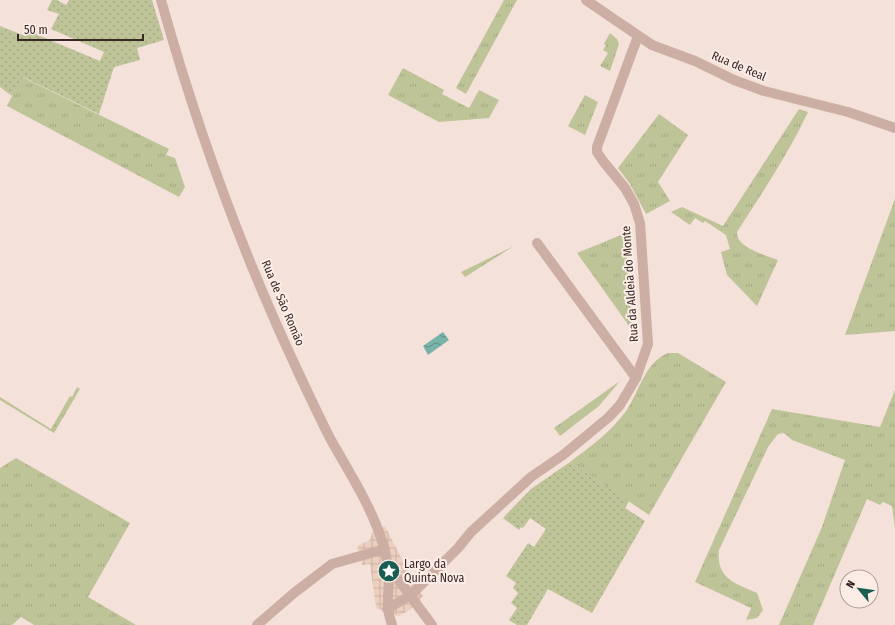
<svg xmlns="http://www.w3.org/2000/svg" width="895" height="625" viewBox="0 0 895 625" font-family="'Fira Sans Condensed',sans-serif">
<style>
.grass{fill:url(#grass-tufts)}
.garden{fill:url(#garden-dots)}
.plaza{fill:url(#plaza-grid)}
.water{fill:url(#water-waves)}
.lines{fill:none;stroke-linecap:round;stroke-linejoin:round}
.minor{stroke:#cdaea4;stroke-width:10}
.labels{text-anchor:middle;dominant-baseline:central;stroke-width:4;stroke-linejoin:round;paint-order:stroke}
.street-label{font-size:12px;fill:#372826;stroke:#fbede6}
.poi-label{font-size:12px;fill:#372826;stroke:#fbede6;text-anchor:start}
</style>
<defs>
<pattern id="grass-tufts" width="24" height="20" patternUnits="userSpaceOnUse"><rect width="24" height="20" fill="#bec498"/><path d="M3 7l-1-3M5 7V3M7 7l1-3M15 17l-1-3M17 17v-4M19 17l1-3" fill="none" stroke="#a4a883"/></pattern>
<pattern id="garden-dots" width="8" height="8" patternUnits="userSpaceOnUse"><rect width="8" height="8" fill="#bec498"/><path d="M2 2h.1M6 6h.1" fill="none" stroke="#a4a883" stroke-width="1.8" stroke-linecap="round"/></pattern>
<pattern id="plaza-grid" width="8" height="8" patternUnits="userSpaceOnUse"><rect width="8" height="8" fill="#edcfbf"/><path d="M0 4h8M4 0v8" fill="none" stroke="#ccb2a4"/></pattern>
<pattern id="water-waves" width="16" height="10" patternUnits="userSpaceOnUse"><rect width="16" height="10" fill="#76b3a9"/><path d="M0 5q4-4 8 0t8 0" fill="none" stroke="#629289"/></pattern>
</defs>
<rect width="100%" height="100%" fill="#f4e1d9"/>
<g class="grass">
<path d="M 504,0 L 517,0 L 466,94 L 456,88 Z"/>
<path d="M 610,33 L 617,39 L 619,44 L 610,71 L 600,66 L 608,53 L 603,50 L 606,45 L 604,44 Z"/>
<path d="M 403,68 L 444,90 L 442,94 L 469,108 L 479,90 L 499,100 L 489,118 L 439,122 L 388,95 Z"/>
<path d="M 22,77 L 169,149 L 166,155 L 175,158 L 185,187 L 179,197 L 7,106 Z"/>
<path d="M 585,95 L 598,102 L 585,135 L 568,126 Z"/>
<path d="M 799,109 L 808,112 C 788,154 763,192 737,232 C 736,248 766,255 778,260 L 757,306 L 727,275 L 721,252 L 730,249 L 726,235 L 705,221 L 703,223 L 695,218 L 690,225 L 671,212 L 682,207 L 723,226 Z"/>
<path d="M 659,114 L 688,135 L 658,182 L 670,201 L 646,214 L 630,184 L 618,168 Z"/>
<path d="M 895,199 L 895,331 L 845,335 Z"/>
<path d="M 626,233 L 632,330 L 577,253 Z"/>
<path d="M 514,246 L 465,277 L 461,272 Z"/>
<path d="M 668,353 L 678,353 L 726,382 L 649,515 L 570,462 C 590,447 611,432 626,411 C 640,391 644,363 668,353 Z"/>
<path d="M 620,381 L 599,406 L 560,436 L 554,428 Z"/>
<path d="M 77,387 L 80,389 L 54,433 L 0,400 L 0,397 L 51,429 L 70,396 L 72,397 Z"/>
<path d="M 895,390 L 895,528 L 892,506 L 883,502 L 880,505 L 867,499 L 813,625 L 779,625 L 822,527 L 845,460 L 792,440 L 784,433 L 778,434 L 768,447 L 719,550 C 716,579 735,583 757,593 L 763,610 L 757,618 L 746,620 L 751,608 L 695,582 L 772,409 L 880,427 Z"/>
<path d="M 16,458 L 130,523 L 88,597 L 136,625 L 34,625 L 21,617 L 12,625 L 0,625 L 0,468 Z"/>
</g>
<g class="garden">
<path d="M 52,0 L 57,0 L 66,5 L 69,0 L 152,0 L 164,40 L 137,48 L 140,60 L 114,67 L 99,114 L 23,77 L 12,96 L 0,87 L 0,26 L 25,36 L 33,33 L 100,61 L 104,52 L 51,29 L 59,14 L 47,10 Z"/>
<path d="M 570,462 L 629,501 L 625,508 L 645,521 L 592,613 L 548,589 L 527,625 L 517,625 L 509,620 L 517,608 L 511,603 L 518,593 L 513,588 L 516,583 L 506,576 L 528,543 L 534,547 L 546,529 L 530,518 L 523,528 L 521,527 L 519,530 L 503,518 L 531,489 Z"/>
</g>
<path class="plaza" d="M 385,526 L 411,577 L 423,596 L 411,609 L 399,616 L 376,608 L 370,564 L 362,565 L 357,546 L 370,540 L 372,533 Z"/>
<path class="water" d="M 443,332 L 449,340 L 428,355 L 423,346 Z"/>
<g class="lines">
<g class="minor">
<path d="M 161,0 C 197,129 243,255 300,376 C 310,397 320,419 331,440 C 348,470 367,500 379,532 C 384,546 388,561 389,575 C 389,595 385,605 392,625"/>
<path d="M 586,0 L 652,45 L 695,61 L 734,80 L 764,91 L 848,112 L 895,128"/>
<path d="M 537,243 L 636,378"/>
<path d="M 389,574 L 398,579 L 432,625"/>
<path d="M 387,609 L 411,595 L 458,548 L 471,532 L 531,477 L 563,455 L 609,417 L 620,405 L 636,378 L 648,344 L 640,223 L 634,204 L 625,188 L 603,161 L 597,152 L 597,147 L 638,36"/>
<path d="M 257,625 L 294,593 L 332,564 L 385,549"/>
</g>
</g>
<defs>
<g id="sight-disc" transform="scale(1.15)"><circle r="9.5" fill="#185c52" stroke="#fbede6"/><path d="M0-6L1.8-2.2L6-1.7L2.9 1.2L3.7 5.4L0 3.3L-3.7 5.4L-2.9 1.2L-6-1.7L-1.8-2.2Z" fill="#fff"/></g>
</defs>
<g fill-rule="evenodd">
<use href="#sight-disc" x="389" y="571"/>
</g>
<g class="labels">
<g class="street-label">
<text transform="translate(739 66) rotate(23)">Rua de Real</text>
<text transform="translate(630 284) rotate(-94)">Rua da Aldeia do Monte</text>
<text transform="translate(283 303) rotate(67)">Rua de São Romão</text>
</g>
<g class="poi-label">
<text x="404" y="564">Largo da<tspan x="404" dy="14">Quinta Nova</tspan></text>
</g>
</g>
<g transform="translate(859 589) rotate(299)"><circle r="19" fill="#fbede6" stroke="#ad9e99"/>
<path d="M0-3L7 15L0 10L-7 15Z" fill="#185c52"/>
<text y="-6" font-size="11" font-weight="bold" text-anchor="middle" fill="#372826">N</text>
</g>
<path d="M18 34v6h125v-6" fill="none" stroke="#372826" stroke-width="2"/>
<text x="24" y="34" font-size="12" fill="#372826" stroke="#fbede6" stroke-width="3" paint-order="stroke">50 m</text>
</svg>
